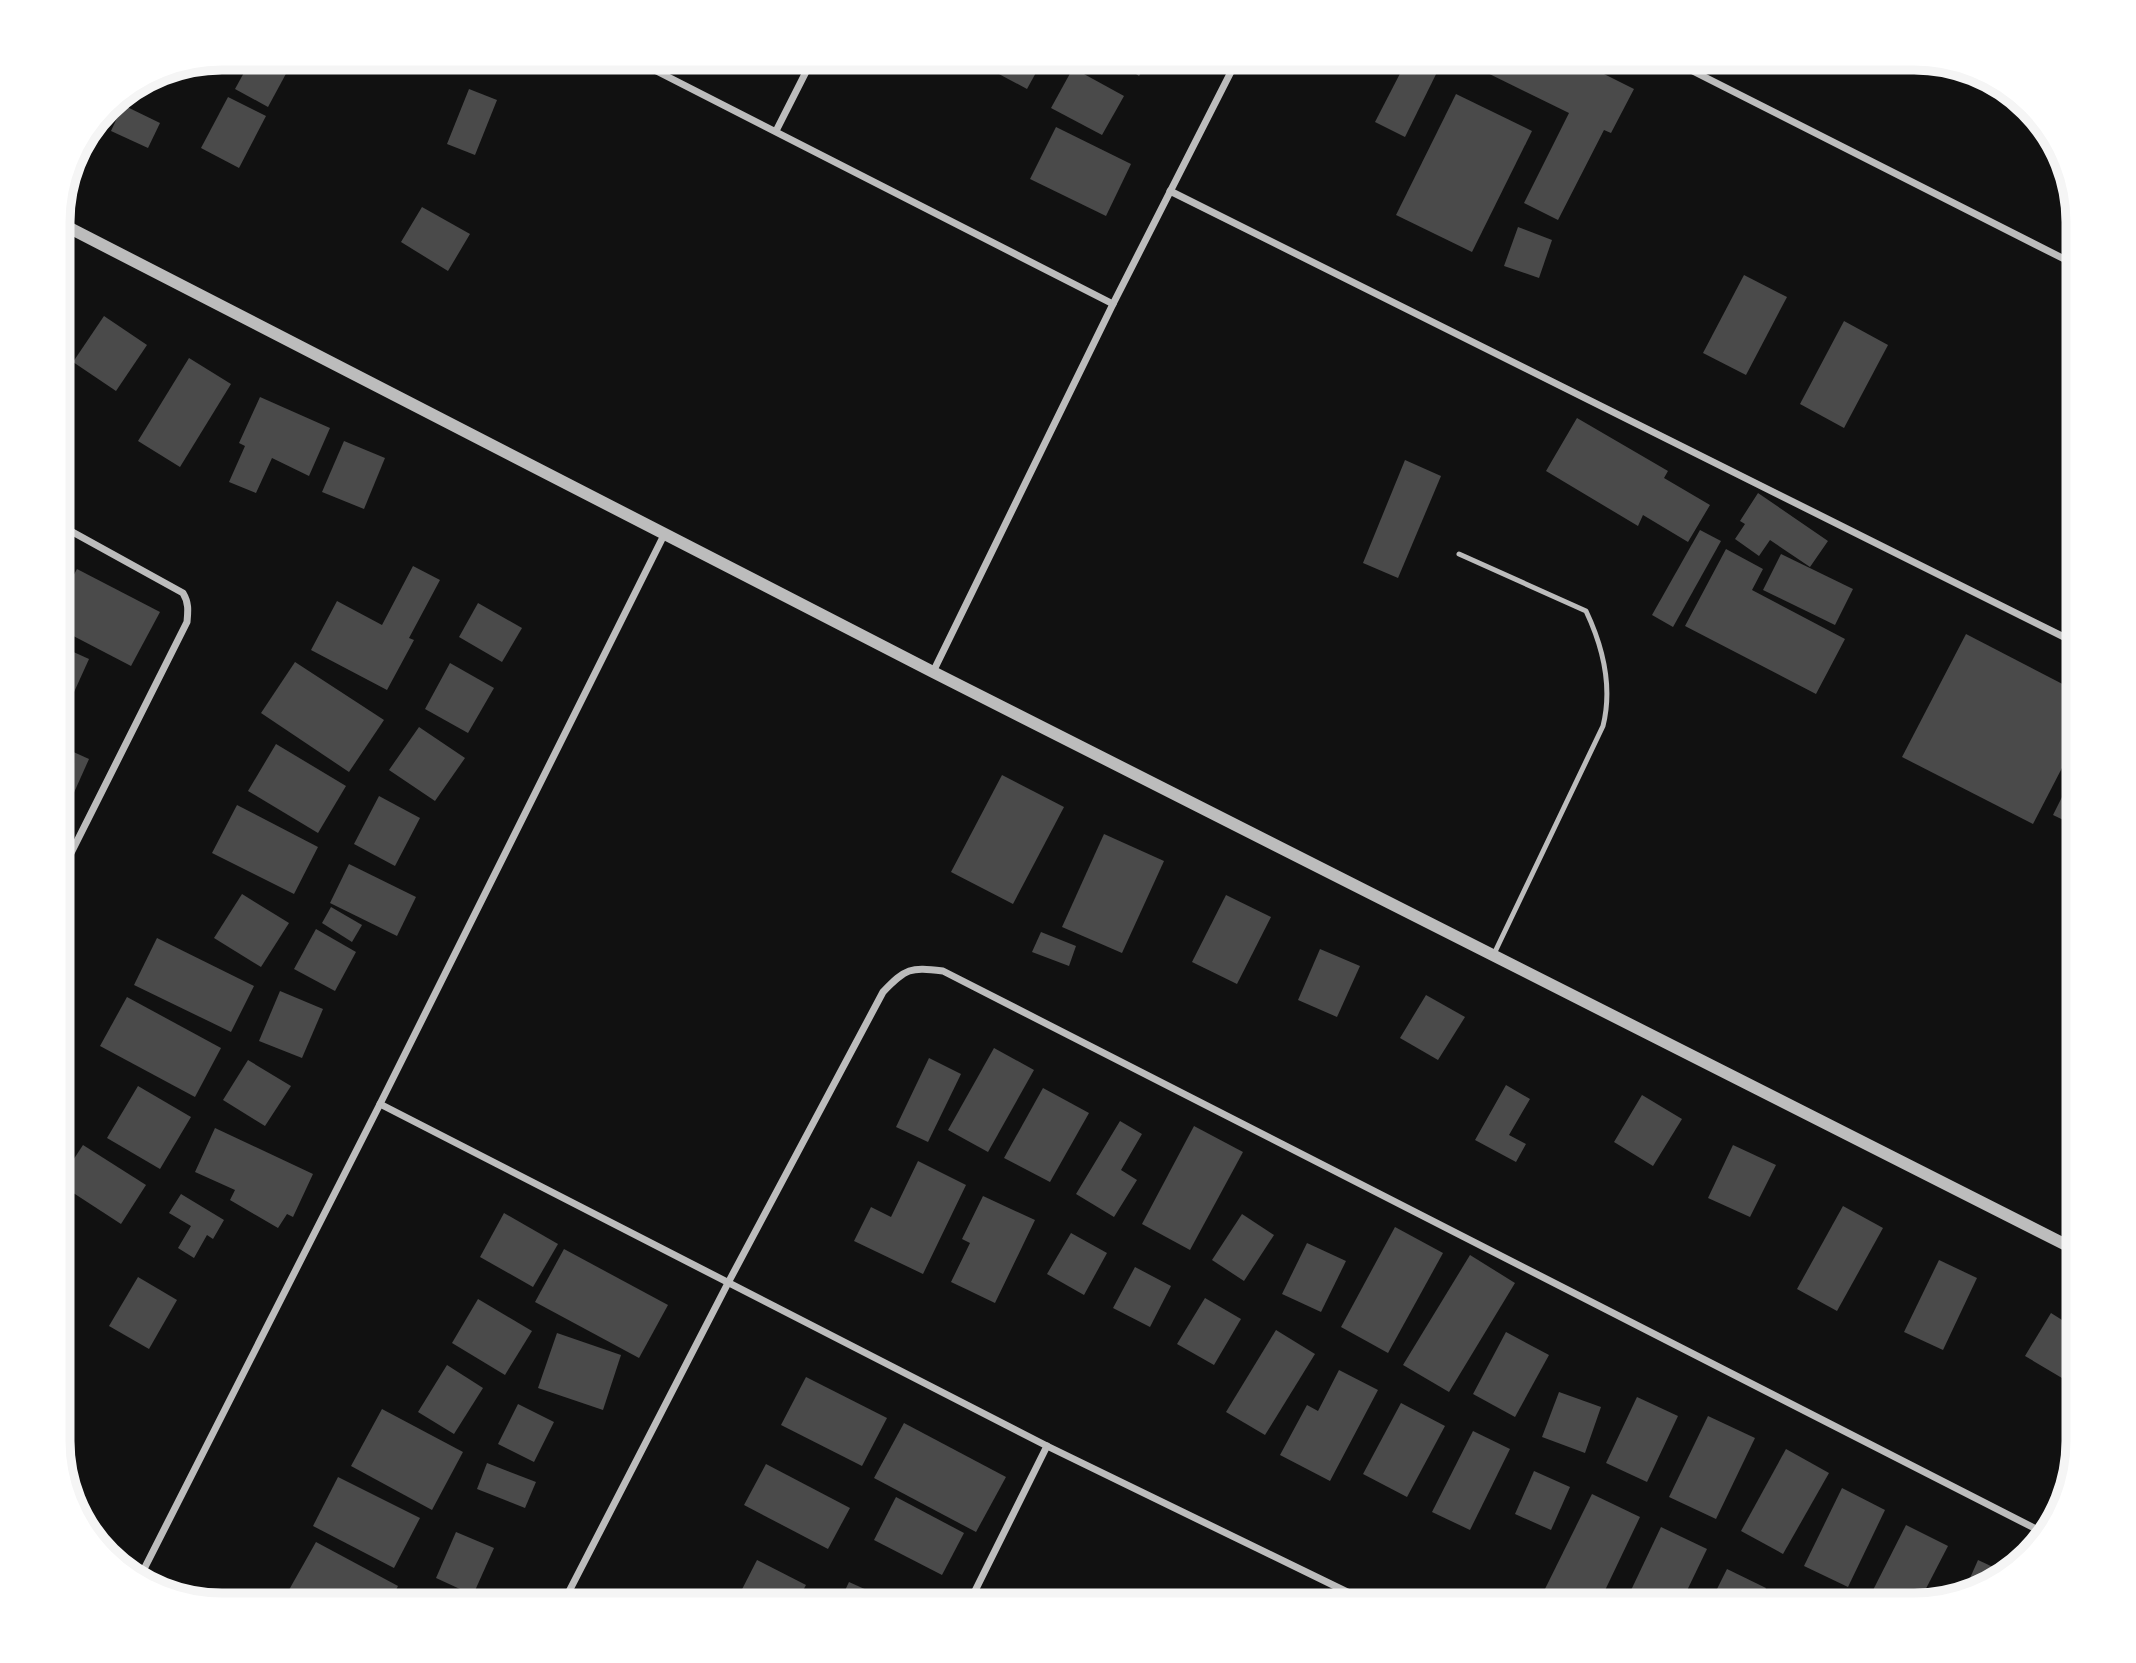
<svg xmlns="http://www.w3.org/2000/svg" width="2136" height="1663" viewBox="0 0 2136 1663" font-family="Merriweather,serif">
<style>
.building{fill:#4a4a4a}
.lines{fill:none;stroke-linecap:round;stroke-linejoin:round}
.service{stroke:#bcbcbc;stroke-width:5}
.minor{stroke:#bcbcbc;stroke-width:7}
.tertiary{stroke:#bcbcbc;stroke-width:12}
.rim{fill:none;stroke:#f5f5f5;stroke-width:9}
</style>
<rect width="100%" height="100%" fill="#111"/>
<g class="building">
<path d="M 252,58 L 265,58 L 288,70 L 268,107 L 235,89 Z"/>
<path d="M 969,58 L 1044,58 L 1027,89 Z"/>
<path d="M 1112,58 L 1151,58 L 1139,76 Z"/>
<path d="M 1408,58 L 1444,58 L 1405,137 L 1375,122 Z"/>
<path d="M 1457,58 L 1572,58 L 1634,89 L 1611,133 L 1604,130 L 1558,220 L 1524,203 L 1569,113 Z"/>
<path d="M 1073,68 L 1124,96 L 1102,135 L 1051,108 Z"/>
<path d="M 469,89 L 497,100 L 475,155 L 447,144 Z"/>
<path d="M 1456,94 L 1532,131 L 1472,252 L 1396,215 Z"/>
<path d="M 228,97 L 266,116 L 239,168 L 201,148 Z"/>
<path d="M 123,105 L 160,123 L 148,148 L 111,131 Z"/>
<path d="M 1056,127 L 1131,164 L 1106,216 L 1030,179 Z"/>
<path d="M 422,207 L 470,234 L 448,271 L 401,242 Z"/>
<path d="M 1518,227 L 1552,240 L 1539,278 L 1504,266 Z"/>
<path d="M 1744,275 L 1787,297 L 1746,375 L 1703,353 Z"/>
<path d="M 58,292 L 69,299 L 58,317 Z"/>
<path d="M 104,316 L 147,345 L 116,391 L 73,362 Z"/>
<path d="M 1844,321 L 1888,345 L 1844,428 L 1800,404 Z"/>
<path d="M 189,358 L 231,384 L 180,467 L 138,441 Z"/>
<path d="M 260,397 L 330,428 L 309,476 L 272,458 L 256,493 L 229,482 L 245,446 L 239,443 Z"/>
<path d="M 1577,418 L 1668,471 L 1664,478 L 1710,505 L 1688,542 L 1643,515 L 1638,526 L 1546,471 Z"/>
<path d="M 344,441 L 385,458 L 364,509 L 322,492 Z"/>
<path d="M 1405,460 L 1441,476 L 1398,578 L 1363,563 Z"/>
<path d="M 1758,493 L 1828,541 L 1810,567 L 1770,540 L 1759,556 L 1735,539 L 1745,524 L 1740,521 Z"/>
<path d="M 1700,530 L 1721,541 L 1673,627 L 1652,615 Z"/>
<path d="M 1726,549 L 1763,569 L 1752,590 L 1845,639 L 1816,694 L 1685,626 Z"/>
<path d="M 1781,554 L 1853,589 L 1835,625 L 1763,590 Z"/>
<path d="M 413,566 L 440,580 L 409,638 L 414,640 L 387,690 L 311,650 L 337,601 L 382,625 Z"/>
<path d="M 77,569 L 160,612 L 131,666 L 58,628 L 58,604 Z"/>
<path d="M 478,603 L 522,628 L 502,662 L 459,637 Z"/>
<path d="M 1966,634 L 2078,692 L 2078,737 L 2033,824 L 1902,757 Z"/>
<path d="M 58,645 L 89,659 L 70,701 L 58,696 Z"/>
<path d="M 295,662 L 384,720 L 349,772 L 261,713 Z"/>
<path d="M 450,663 L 494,688 L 468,733 L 425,709 Z"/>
<path d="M 419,727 L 465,758 L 435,801 L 389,770 Z"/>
<path d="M 276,744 L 346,786 L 318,833 L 248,791 Z"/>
<path d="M 58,745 L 89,759 L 68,806 L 58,802 Z"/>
<path d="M 2078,765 L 2078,827 L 2053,815 Z"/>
<path d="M 1002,775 L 1064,807 L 1013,904 L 951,872 Z"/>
<path d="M 379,796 L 420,818 L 395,866 L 354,844 Z"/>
<path d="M 237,805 L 318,847 L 294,894 L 212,853 Z"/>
<path d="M 1104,834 L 1164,861 L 1122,953 L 1062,927 Z"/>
<path d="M 349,864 L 416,897 L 397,936 L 330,903 Z"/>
<path d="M 242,894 L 289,923 L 261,967 L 214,938 Z"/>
<path d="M 1226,895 L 1271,917 L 1237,984 L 1192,962 Z"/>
<path d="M 331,907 L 362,925 L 352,942 L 322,923 Z"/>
<path d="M 316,929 L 356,952 L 335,991 L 294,969 Z"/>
<path d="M 1041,932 L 1076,946 L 1069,966 L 1032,952 Z"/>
<path d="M 157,938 L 254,986 L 231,1032 L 134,985 Z"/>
<path d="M 1320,949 L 1360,966 L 1337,1017 L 1298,1000 Z"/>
<path d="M 280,991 L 323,1009 L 302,1058 L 259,1041 Z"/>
<path d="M 1426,995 L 1465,1017 L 1438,1060 L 1400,1038 Z"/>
<path d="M 127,997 L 221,1048 L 195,1097 L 100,1046 Z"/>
<path d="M 994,1048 L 1034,1070 L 988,1152 L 948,1130 Z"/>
<path d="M 929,1058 L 961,1074 L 928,1142 L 896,1127 Z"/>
<path d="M 248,1060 L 291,1086 L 265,1126 L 223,1100 Z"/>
<path d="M 1506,1085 L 1530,1099 L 1509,1135 L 1526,1144 L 1516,1162 L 1475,1140 Z"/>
<path d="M 138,1086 L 191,1117 L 160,1169 L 107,1138 Z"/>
<path d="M 1043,1088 L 1089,1113 L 1050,1182 L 1004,1158 Z"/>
<path d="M 1642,1095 L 1682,1119 L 1653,1166 L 1614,1142 Z"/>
<path d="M 1120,1121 L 1142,1134 L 1121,1170 L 1137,1180 L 1114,1217 L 1076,1194 Z"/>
<path d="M 1194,1126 L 1243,1152 L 1190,1250 L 1142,1224 Z"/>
<path d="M 215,1128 L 313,1174 L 293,1217 L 287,1214 L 278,1228 L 230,1200 L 235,1190 L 195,1172 Z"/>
<path d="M 83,1145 L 146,1185 L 121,1224 L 58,1183 Z"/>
<path d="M 1733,1145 L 1776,1165 L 1750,1217 L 1708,1198 Z"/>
<path d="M 918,1161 L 966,1185 L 923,1274 L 854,1241 L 871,1207 L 891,1217 Z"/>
<path d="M 181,1194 L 224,1220 L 213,1239 L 207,1235 L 194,1258 L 178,1248 L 191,1226 L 169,1213 Z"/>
<path d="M 983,1196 L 1035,1220 L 995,1303 L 951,1282 L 970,1243 L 962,1239 Z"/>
<path d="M 1843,1206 L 1883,1228 L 1837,1311 L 1797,1289 Z"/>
<path d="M 504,1213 L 558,1244 L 533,1287 L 480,1257 Z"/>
<path d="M 1242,1214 L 1274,1235 L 1244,1281 L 1212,1260 Z"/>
<path d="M 1395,1227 L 1443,1253 L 1388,1353 L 1341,1327 Z"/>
<path d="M 1071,1233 L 1107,1253 L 1084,1295 L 1047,1274 Z"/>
<path d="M 1307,1243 L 1346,1261 L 1321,1312 L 1282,1294 Z"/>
<path d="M 564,1249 L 668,1305 L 639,1358 L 535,1302 Z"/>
<path d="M 1470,1255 L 1515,1283 L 1449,1392 L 1403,1365 Z"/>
<path d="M 1939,1260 L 1977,1278 L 1943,1350 L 1904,1332 Z"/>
<path d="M 1135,1267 L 1171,1286 L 1150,1327 L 1113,1308 Z"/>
<path d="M 138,1277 L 177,1300 L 149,1349 L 109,1326 Z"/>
<path d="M 1205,1298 L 1241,1319 L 1214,1365 L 1177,1344 Z"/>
<path d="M 478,1299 L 532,1331 L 505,1375 L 452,1343 Z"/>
<path d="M 2051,1313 L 2078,1330 L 2078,1362 L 2067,1381 L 2025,1356 Z"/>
<path d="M 58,1326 L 65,1337 L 58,1342 Z"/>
<path d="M 1276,1330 L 1315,1354 L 1265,1435 L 1226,1412 Z"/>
<path d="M 1506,1332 L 1549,1355 L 1515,1417 L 1473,1394 Z"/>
<path d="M 557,1333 L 621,1355 L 603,1410 L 538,1388 Z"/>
<path d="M 447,1365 L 483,1388 L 454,1434 L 418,1412 Z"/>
<path d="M 1339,1370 L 1378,1390 L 1330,1481 L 1280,1455 L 1307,1405 L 1318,1411 Z"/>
<path d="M 806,1377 L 887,1418 L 862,1466 L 781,1425 Z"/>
<path d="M 1559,1392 L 1601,1407 L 1585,1453 L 1542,1437 Z"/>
<path d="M 1637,1397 L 1678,1416 L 1647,1482 L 1606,1463 Z"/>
<path d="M 1401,1403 L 1445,1426 L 1407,1497 L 1363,1474 Z"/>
<path d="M 518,1404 L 554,1422 L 534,1462 L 498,1444 Z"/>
<path d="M 382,1409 L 463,1452 L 432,1510 L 351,1466 Z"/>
<path d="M 1708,1416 L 1755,1438 L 1716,1519 L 1669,1497 Z"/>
<path d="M 904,1423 L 1006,1477 L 976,1532 L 874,1478 Z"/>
<path d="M 1473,1431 L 1510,1449 L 1470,1530 L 1432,1512 Z"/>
<path d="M 1786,1449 L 1829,1473 L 1783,1554 L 1741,1531 Z"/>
<path d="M 487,1463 L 536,1482 L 525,1508 L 477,1489 Z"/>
<path d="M 766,1464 L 850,1508 L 828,1549 L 744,1505 Z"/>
<path d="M 1534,1471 L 1570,1487 L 1551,1530 L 1515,1514 Z"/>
<path d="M 338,1477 L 420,1518 L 394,1568 L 313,1526 Z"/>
<path d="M 1842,1488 L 1885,1510 L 1848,1587 L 1804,1566 Z"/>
<path d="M 1592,1494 L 1640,1517 L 1598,1605 L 1559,1605 L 1541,1597 Z"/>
<path d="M 896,1497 L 964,1533 L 942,1575 L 874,1540 Z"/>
<path d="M 1906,1525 L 1948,1546 L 1918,1604 L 1879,1605 L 1868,1600 Z"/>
<path d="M 1661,1527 L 1707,1549 L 1680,1605 L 1624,1605 Z"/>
<path d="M 456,1532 L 494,1548 L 473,1595 L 436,1578 Z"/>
<path d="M 316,1542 L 398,1586 L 388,1605 L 299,1605 L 285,1597 Z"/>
<path d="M 757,1560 L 806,1585 L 795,1605 L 739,1605 L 735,1603 Z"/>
<path d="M 1978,1560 L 2006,1573 L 1986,1588 L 1963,1594 Z"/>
<path d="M 1727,1569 L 1766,1588 L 1758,1605 L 1709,1605 Z"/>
<path d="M 849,1582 L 900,1605 L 838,1605 Z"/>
<path d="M 421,1595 L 443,1605 L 416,1605 Z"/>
</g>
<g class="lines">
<path class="service" d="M 1459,554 L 1586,611 C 1603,647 1613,686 1603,726 L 1493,956"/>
<g class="minor">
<path d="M 631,58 L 1113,304"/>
<path d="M 1667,58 L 2078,266"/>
<path d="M 776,131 L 813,58"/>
<path d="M 1170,191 L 2078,644"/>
<path d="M 933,672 L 1113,304 L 1238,58"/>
<path d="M 58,879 L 187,622 C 188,611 189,603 183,593 L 58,524"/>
<path d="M 380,1104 L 1047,1446 L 1374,1605"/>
<path d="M 140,1577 L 380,1104 L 665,533"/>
<path d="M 562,1605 L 728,1283 L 883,992 C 906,968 910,967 943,971 L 2042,1532 L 2046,1535"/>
<path d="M 968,1605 L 1047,1446"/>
</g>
<path class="tertiary" d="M 58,222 L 933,672 L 2078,1251"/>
</g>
<path d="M0 0H2136V1663H0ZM222 70H1914A152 152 0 0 1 2066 222V1441A152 152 0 0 1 1914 1593H222A152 152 0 0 1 70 1441V222A152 152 0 0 1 222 70Z" fill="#fff" fill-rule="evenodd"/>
<path class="rim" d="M222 70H1914A152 152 0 0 1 2066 222V1441A152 152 0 0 1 1914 1593H222A152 152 0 0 1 70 1441V222A152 152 0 0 1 222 70Z"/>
</svg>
